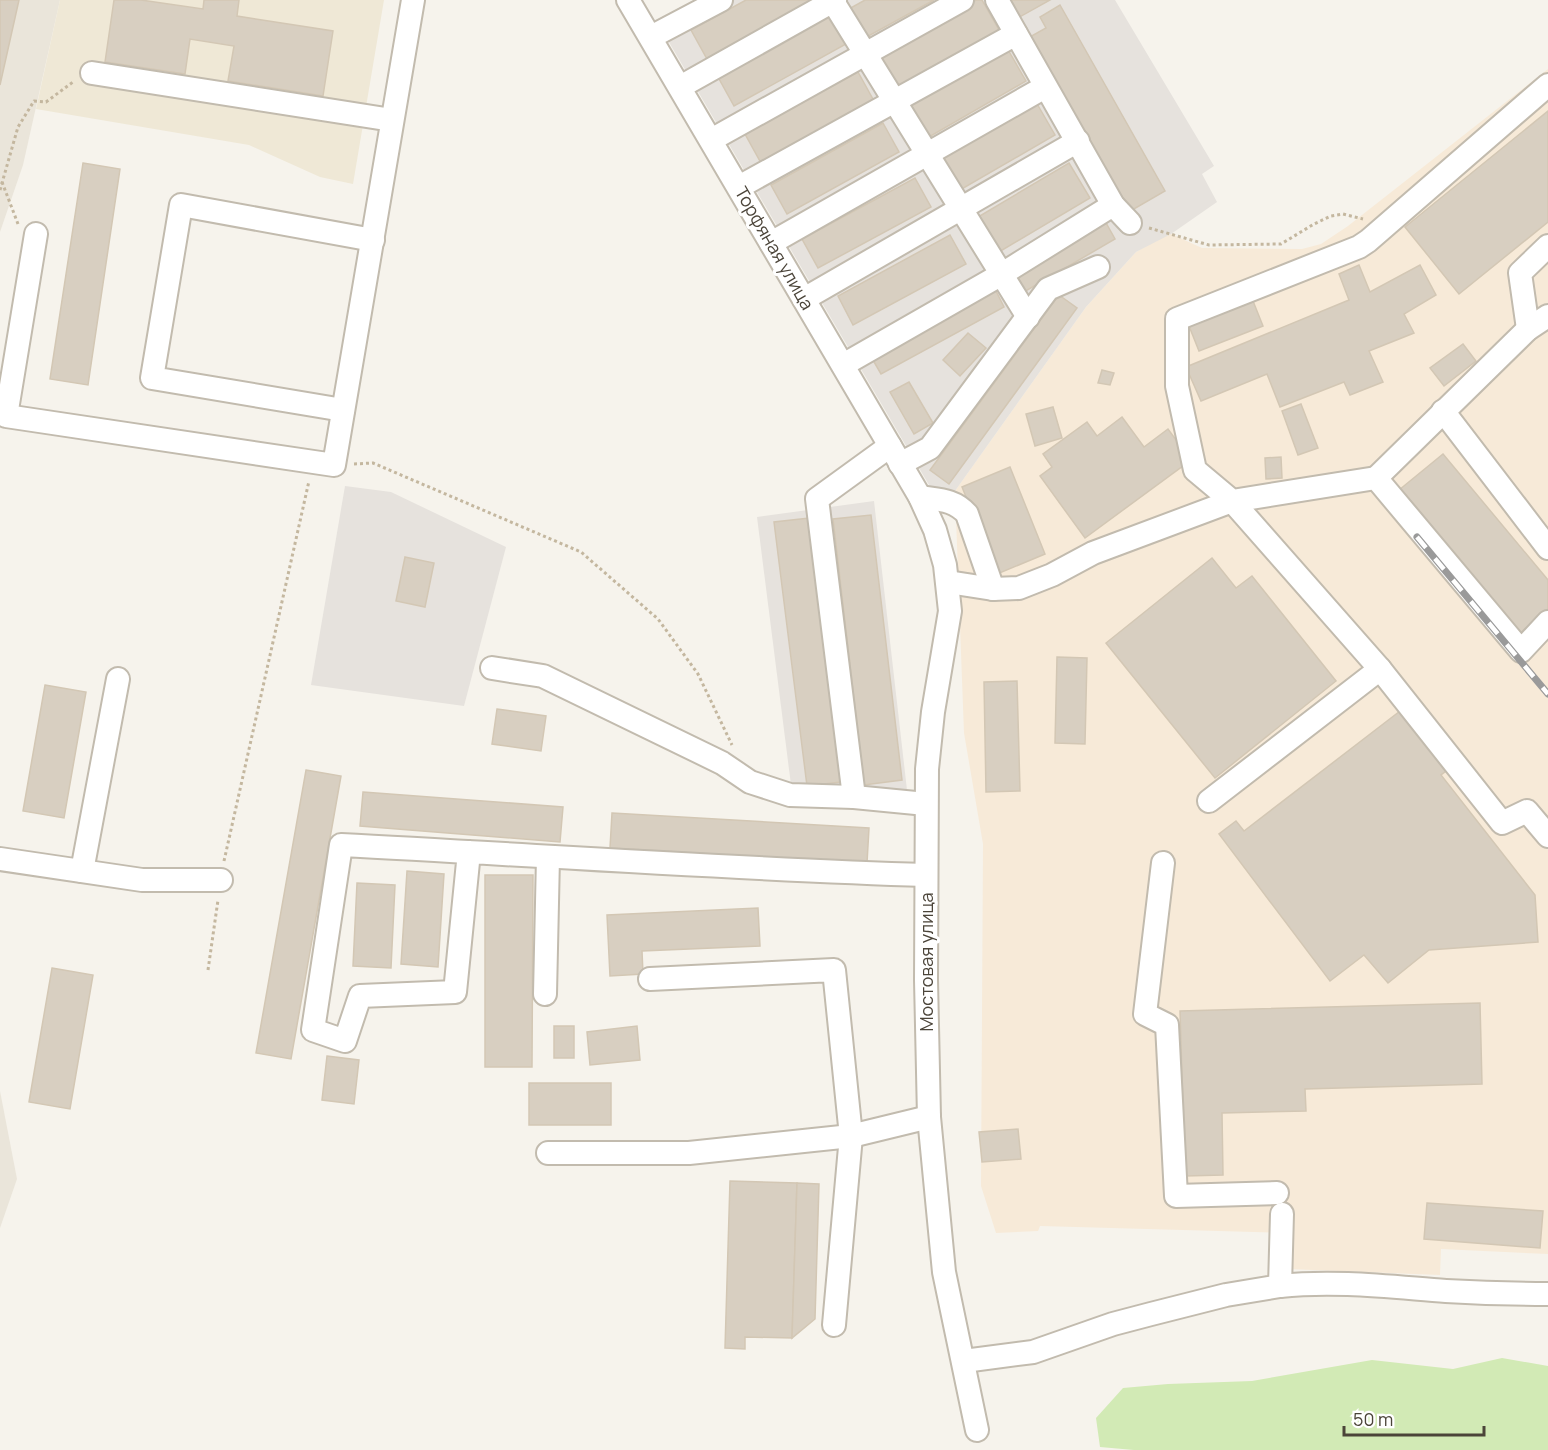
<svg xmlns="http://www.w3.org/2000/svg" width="1548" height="1450" viewBox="0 0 1548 1450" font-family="Manrope,sans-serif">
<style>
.residential{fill:#eae5da}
.commercial{fill:#f7ead8}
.industrial{fill:#e6e2dd}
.education{fill:#efe8d6}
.green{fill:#d2eab5}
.building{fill:#d8cfc1;stroke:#d3c7b4;stroke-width:1.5}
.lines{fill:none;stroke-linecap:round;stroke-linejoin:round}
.minor-casing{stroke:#c2bbae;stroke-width:26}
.path{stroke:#c4b79f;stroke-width:3;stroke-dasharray:3 3;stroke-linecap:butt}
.minor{stroke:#fff;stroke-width:22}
.rail-casing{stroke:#9a9a9a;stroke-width:7}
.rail{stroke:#fff;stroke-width:4.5;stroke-dasharray:14;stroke-linecap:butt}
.labels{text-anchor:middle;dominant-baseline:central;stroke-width:6;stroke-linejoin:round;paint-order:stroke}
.street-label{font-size:18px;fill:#4b4439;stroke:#fff}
</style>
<rect width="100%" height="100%" fill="#f6f3ec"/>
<g class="residential">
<path d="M 0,0 L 60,0 L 23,165 L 0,232 Z"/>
<path d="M 0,1091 L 17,1179 L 0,1228 Z"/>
</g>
<path class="commercial" d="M 1548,69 L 1548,1254 L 1441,1249 L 1440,1275 L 1288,1269 L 1289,1233 L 1040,1226 L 1038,1231 L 996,1233 L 981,1186 L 983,844 L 964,733 L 955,491 L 1086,307 L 1136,252 L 1169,233 L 1202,248 L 1302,249 L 1321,244 L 1348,226 Z"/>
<g class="industrial">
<path d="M 694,0 L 1115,0 L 1214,166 L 1202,174 L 1217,202 L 1171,234 L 1136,252 L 1086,307 L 955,491 L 932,490 L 656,20 Z"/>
<path d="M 345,486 L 391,492 L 506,547 L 464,706 L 311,685 Z"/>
<path d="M 874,501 L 907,790 L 791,785 L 757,517 Z"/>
</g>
<path class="education" d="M 60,0 L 384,0 L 353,184 L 320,177 L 249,145 L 36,109 Z"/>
<path class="green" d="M 1502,1358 L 1548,1366 L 1548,1450 L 1134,1450 L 1100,1447 L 1096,1418 L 1123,1388 L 1168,1384 L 1252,1381 L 1372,1360 L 1453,1369 Z"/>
<g class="building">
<path d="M 0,0 L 19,0 L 0,85 Z"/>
<path d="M 114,0 L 141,0 L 203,9 L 204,0 L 239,0 L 237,16 L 333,31 L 323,96 L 228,81 L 234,46 L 190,39 L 185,74 L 105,62 Z"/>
<path d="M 746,0 L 815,0 L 707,59 L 691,30 Z"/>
<path d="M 865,0 L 934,0 L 863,39 L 847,10 Z"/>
<path d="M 976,0 L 982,0 L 999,30 L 896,90 L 877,58 Z"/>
<path d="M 1005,0 L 1050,0 L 1016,19 Z"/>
<path d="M 1060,5 L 1165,191 L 1127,213 L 1028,38 L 1046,28 L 1040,17 Z"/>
<path d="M 830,15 L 846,44 L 734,106 L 718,77 Z"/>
<path d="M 1007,48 L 1026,81 L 929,137 L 910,105 Z"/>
<path d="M 858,72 L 874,101 L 761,163 L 745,134 Z"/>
<path d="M 1036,102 L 1055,135 L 960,190 L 941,157 Z"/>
<path d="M 1548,111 L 1548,222 L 1459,294 L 1405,227 Z"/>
<path d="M 883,123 L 899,152 L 787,214 L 771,185 Z"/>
<path d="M 83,163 L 120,169 L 88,385 L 50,379 Z"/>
<path d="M 1069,163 L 1090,198 L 999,252 L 978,217 Z"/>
<path d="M 915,178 L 931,207 L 818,268 L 802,239 Z"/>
<path d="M 1105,221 L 1115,239 L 1024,292 L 1014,275 Z"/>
<path d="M 950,235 L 966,264 L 853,325 L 838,296 Z"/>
<path d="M 1359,265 L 1370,292 L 1420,265 L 1436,295 L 1404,314 L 1414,333 L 1369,351 L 1383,382 L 1350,395 L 1344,382 L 1280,407 L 1267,374 L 1201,401 L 1186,367 L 1349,300 L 1339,274 Z"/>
<path d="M 994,287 L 1004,307 L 881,374 L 870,355 Z"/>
<path d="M 1059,295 L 1077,308 L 949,484 L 930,470 Z"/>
<path d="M 1251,296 L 1263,326 L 1199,351 L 1187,321 Z"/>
<path d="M 968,333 L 986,348 L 960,376 L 943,360 Z"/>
<path d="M 1463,344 L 1476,361 L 1444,386 L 1430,368 Z"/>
<path d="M 1102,370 L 1114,373 L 1110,385 L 1098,383 Z"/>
<path d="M 909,382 L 933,423 L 914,434 L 890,392 Z"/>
<path d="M 1301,404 L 1318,448 L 1298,455 L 1282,411 Z"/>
<path d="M 1053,407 L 1062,438 L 1035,446 L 1026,414 Z"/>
<path d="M 1122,417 L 1144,447 L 1168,429 L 1191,460 L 1085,538 L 1040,476 L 1052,467 L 1043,454 L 1087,422 L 1097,436 Z"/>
<path d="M 1443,454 L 1548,580 L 1548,609 L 1519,634 L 1399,490 Z"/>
<path d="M 1281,457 L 1282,478 L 1266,479 L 1265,458 Z"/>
<path d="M 1010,467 L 1045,554 L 997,574 L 962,487 Z"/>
<path d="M 871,515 L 902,780 L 864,785 L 833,519 Z"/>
<path d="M 809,518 L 841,782 L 807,786 L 774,522 Z"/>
<path d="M 405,557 L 434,563 L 425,607 L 396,601 Z"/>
<path d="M 1212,558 L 1236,588 L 1252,576 L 1336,681 L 1215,778 L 1106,643 Z"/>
<path d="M 1057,657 L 1087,658 L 1085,744 L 1055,743 Z"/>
<path d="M 1017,681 L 1020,791 L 986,792 L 984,682 Z"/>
<path d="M 45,685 L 86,692 L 64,818 L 23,811 Z"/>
<path d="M 1404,708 L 1450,768 L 1441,775 L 1535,895 L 1538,942 L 1429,950 L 1388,983 L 1364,955 L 1330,981 L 1219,834 L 1236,821 L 1244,831 Z"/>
<path d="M 497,709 L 546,716 L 541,751 L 492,744 Z"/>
<path d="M 306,770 L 341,776 L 291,1059 L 256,1053 Z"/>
<path d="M 363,792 L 563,807 L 560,842 L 360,826 Z"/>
<path d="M 612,813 L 869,828 L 867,863 L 610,848 Z"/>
<path d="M 407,871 L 444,874 L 438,967 L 401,964 Z"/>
<path d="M 485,875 L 533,875 L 532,1067 L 485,1067 Z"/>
<path d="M 357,883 L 395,885 L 391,968 L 353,966 Z"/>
<path d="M 758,908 L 760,946 L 642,951 L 643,974 L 610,976 L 607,915 Z"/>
<path d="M 52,968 L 93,975 L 70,1109 L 29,1102 Z"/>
<path d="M 1480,1003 L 1482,1084 L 1305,1089 L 1306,1111 L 1222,1113 L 1223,1175 L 1185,1176 L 1180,1011 Z"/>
<rect x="554" y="1026" width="20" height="32"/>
<path d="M 637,1026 L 640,1060 L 590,1065 L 587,1032 Z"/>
<path d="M 327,1056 L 359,1060 L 354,1104 L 322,1100 Z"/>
<rect x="529" y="1083" width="82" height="42"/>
<path d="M 1018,1129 L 1021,1159 L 982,1162 L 979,1132 Z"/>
<path d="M 730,1181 L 797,1183 L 792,1338 L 745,1337 L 745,1349 L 725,1348 Z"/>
<path d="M 797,1183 L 819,1184 L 815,1319 L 792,1338 Z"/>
<path d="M 1427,1203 L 1543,1211 L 1540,1248 L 1424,1239 Z"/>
</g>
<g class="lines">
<g class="minor-casing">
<g id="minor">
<path d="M 628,0 L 920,497 L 935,530 L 945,565 L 950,611 L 933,712 L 927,769 L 926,980 L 929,1117 L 944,1272 L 977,1430"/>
<path d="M 832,0 L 1028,317"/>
<path d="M 997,0 L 1113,205 L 1130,223"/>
<path d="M 651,37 L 721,0"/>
<path d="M 92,73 L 392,120"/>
<path d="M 1548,85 L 1368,241 L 1359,247 L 1177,319 L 1177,386 L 1195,470 L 1232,501 L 1376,478 L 1521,651 L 1548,622"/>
<path d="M 680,87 L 835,0"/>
<path d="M 711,140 L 962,0"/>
<path d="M 739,187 L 1016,34"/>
<path d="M 36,234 L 6,416 L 334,465 L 413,0"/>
<path d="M 771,243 L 1045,87"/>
<path d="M 804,299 L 1078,141"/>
<path d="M 1528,329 L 1520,273 L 1548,246"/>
<path d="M 843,365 L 1002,274 L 1113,205"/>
<path d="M 343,410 L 152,378 L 181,205 L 373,240"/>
<path d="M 1443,411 L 1548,548"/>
<path d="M 900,464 L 930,448 L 1048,289 L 1098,267"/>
<path d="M 1376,478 L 1528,329 L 1548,316"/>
<path d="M 920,497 C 938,500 954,499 967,514 L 993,589"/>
<path d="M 948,582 L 993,589 L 1019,588 L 1052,575 L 1093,553 L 1232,501 L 1380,669"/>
<path d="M 492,668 L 543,676 L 722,763 L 750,782 L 790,795 L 854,797 L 926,804"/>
<path d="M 854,797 L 817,499 L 890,446"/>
<path d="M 1209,801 L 1380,669 L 1502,823 L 1527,811 L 1548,836"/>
<path d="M 469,852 L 455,992 L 360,996 L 345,1041 L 313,1030 L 341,845 C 536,855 731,869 926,875"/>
<path d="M 0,859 L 142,880 L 221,880"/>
<path d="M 1163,863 L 1145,1014 L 1167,1025 L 1176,1196 L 1277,1193"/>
<path d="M 82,871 L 118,679"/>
<path d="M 650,979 L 834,970 L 851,1136 L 834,1325"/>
<path d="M 545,994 L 548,857"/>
<path d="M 548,1153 L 689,1153 L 851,1136 L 929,1117"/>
<path d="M 1280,1286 C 1336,1280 1391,1287 1446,1291 C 1480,1293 1514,1294 1548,1294"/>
<path d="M 964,1361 L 1033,1352 L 1113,1324 L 1151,1314 L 1226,1295 L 1280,1286 L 1282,1214"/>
</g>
</g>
<g class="path">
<path d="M 2,182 L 18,224"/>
<path d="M 0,190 L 18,127 L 34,101 L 46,102 L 73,82"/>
<path d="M 1149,228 L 1209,245 L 1281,244 L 1314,224 L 1331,216 L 1343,214 L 1363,219"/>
<path d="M 354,464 L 373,463 L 581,552 L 658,619 L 698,674 L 732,745"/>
<path d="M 224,861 L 309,481"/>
<path d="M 208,970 L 218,900"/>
</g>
<use href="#minor" class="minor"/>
<g class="rail-casing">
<path id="rail" d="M 1417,537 L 1548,694"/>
</g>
<use href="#rail" class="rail"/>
</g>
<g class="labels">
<g class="street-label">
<text transform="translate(775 248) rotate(60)">Торфяная улица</text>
<text transform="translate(926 962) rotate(-90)">Мостовая улица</text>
</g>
</g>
<path d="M1344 1426v9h140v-9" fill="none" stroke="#4b4439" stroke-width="3"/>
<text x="1353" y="1426" font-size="18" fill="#4b4439" stroke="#ffffff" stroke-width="4.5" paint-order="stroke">50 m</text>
</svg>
